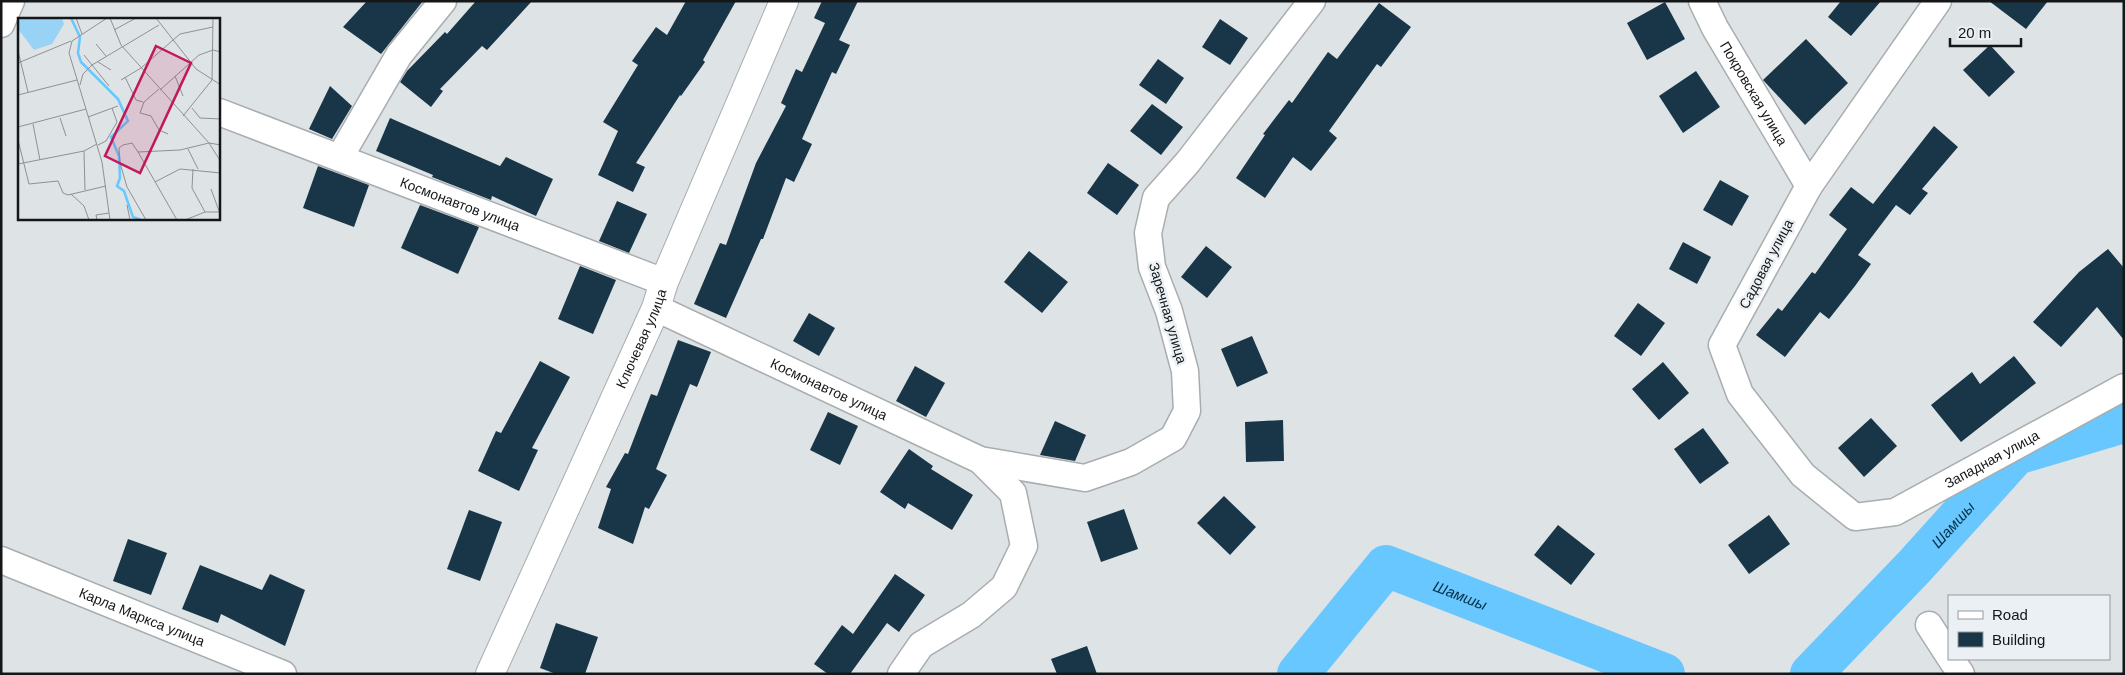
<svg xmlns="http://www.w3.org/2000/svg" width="2125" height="675" viewBox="0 0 2125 675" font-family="Arial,sans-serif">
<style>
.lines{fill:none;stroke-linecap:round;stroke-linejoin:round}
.river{stroke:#67c7fe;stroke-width:42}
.building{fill:#183648}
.minor-casing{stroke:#a8adb0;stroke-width:29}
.tertiary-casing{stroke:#a8adb0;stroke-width:30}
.minor{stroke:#fff;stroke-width:26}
.tertiary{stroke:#fff;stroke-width:28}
.labels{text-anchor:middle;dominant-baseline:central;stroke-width:5;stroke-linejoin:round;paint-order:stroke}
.street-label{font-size:14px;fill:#141617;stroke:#ebf0f4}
.water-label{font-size:15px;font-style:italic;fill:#043046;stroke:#ebf0f4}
.inset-river{fill:none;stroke:#67c7fe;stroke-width:2.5}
.inset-road{fill:none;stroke:#8d9193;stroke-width:1}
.view{fill:#c2185b;fill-opacity:0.15;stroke:#c2185b;stroke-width:2.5}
.inset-edge{fill:none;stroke:#141617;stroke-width:2.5}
</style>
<rect width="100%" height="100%" fill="#dee3e6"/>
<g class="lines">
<g class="river">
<path id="s1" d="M 1298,674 L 1386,566 L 1664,674"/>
<path id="s2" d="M 1811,674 L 1914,567 L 2016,454 L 2124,422"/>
</g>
</g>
<g class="building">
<path d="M 367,1 L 423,1 L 381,54 L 343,27 Z"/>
<path d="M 476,1 L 532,1 L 487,50 L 482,46 L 440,89 L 443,91 L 431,107 L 400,82 L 407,71 L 445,32 L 447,34 Z"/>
<path d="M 686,1 L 736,1 L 703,60 L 705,62 L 681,96 L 680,95 L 636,163 L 645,167 L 633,192 L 598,175 L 618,131 L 603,122 L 638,65 L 632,61 L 656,27 L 667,35 Z"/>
<path d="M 822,1 L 858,1 L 839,40 L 850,45 L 836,74 L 832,72 L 802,139 L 812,144 L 794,182 L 786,178 L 763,239 L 761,239 L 726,318 L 694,304 L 720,243 L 726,245 L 756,163 L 786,106 L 781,103 L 796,69 L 802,72 L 825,23 L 814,18 Z"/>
<path d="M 1841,1 L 1881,1 L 1851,36 L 1828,17 Z"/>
<path d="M 1989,1 L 2048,1 L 2026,29 Z"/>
<path d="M 1665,2 L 1685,39 L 1647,60 L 1627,23 Z"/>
<path d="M 1379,3 L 1411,27 L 1381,67 L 1377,64 L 1329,131 L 1337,138 L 1311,171 L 1293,157 L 1265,198 L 1236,178 L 1265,135 L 1263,134 L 1289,100 L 1292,103 L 1328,52 L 1337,59 Z"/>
<path d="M 1220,19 L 1248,38 L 1230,65 L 1202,47 Z"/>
<path d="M 1806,39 L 1848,83 L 1805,125 L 1763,80 Z"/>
<path d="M 1990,45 L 2015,72 L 1989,97 L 1963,70 Z"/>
<path d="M 1158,59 L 1184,78 L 1166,104 L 1139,85 Z"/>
<path d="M 1696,71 L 1720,107 L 1683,133 L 1659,96 Z"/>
<path d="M 330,86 L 352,106 L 332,139 L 309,129 Z"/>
<path d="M 1152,104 L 1183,127 L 1161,155 L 1130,131 Z"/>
<path d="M 390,118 L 500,166 L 506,157 L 553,179 L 536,216 L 492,196 L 491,200 L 432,177 L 433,175 L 376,151 Z"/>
<path d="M 1934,126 L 1958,147 L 1922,189 L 1928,193 L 1910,215 L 1896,205 L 1858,255 L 1871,264 L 1855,286 L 1829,319 L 1820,312 L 1785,357 L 1756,335 L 1778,308 L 1782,311 L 1812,272 L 1815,274 L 1847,229 L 1829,215 L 1851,187 L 1873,204 Z"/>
<path d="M 1108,163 L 1139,185 L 1117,215 L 1087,193 Z"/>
<path d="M 318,166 L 369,185 L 354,227 L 303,208 Z"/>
<path d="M 1720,180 L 1749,196 L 1732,226 L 1703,210 Z"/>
<path d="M 617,201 L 647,214 L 629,253 L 599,241 Z"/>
<path d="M 420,205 L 479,227 L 458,274 L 401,248 Z"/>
<path d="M 1683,242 L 1711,257 L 1697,284 L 1669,269 Z"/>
<path d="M 1206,246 L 1232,267 L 1207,298 L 1181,277 Z"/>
<path d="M 2108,249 L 2124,268 L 2124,340 L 2097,307 L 2061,347 L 2033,322 L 2079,272 Z"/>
<path d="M 1029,251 L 1068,282 L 1042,313 L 1004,282 Z"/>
<path d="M 580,266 L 616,280 L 593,334 L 558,319 Z"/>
<path d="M 1638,303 L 1665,323 L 1641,356 L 1614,336 Z"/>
<path d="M 809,313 L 835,328 L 819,356 L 793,341 Z"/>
<path d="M 1252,336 L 1268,373 L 1237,387 L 1221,349 Z"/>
<path d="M 678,340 L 711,352 L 697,387 L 690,384 L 656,469 L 667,475 L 649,509 L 645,507 L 633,544 L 598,528 L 611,489 L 606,487 L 625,453 L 628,454 L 651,394 L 657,396 Z"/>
<path d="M 2014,356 L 2036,383 L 1961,442 L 1931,405 L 1972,372 L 1980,384 Z"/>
<path d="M 540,361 L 570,377 L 532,448 L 538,450 L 519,491 L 478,471 L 496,431 L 501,433 Z"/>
<path d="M 1663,362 L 1689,393 L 1659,420 L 1632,389 Z"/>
<path d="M 915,366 L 945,383 L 926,417 L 896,401 Z"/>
<path d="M 828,412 L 858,426 L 840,465 L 810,450 Z"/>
<path d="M 1871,418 L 1897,446 L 1864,477 L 1838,448 Z"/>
<path d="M 1283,420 L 1284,461 L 1246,462 L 1245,422 Z"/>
<path d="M 1055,421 L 1086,435 L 1075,461 L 1040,455 Z"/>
<path d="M 1703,428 L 1729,463 L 1700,484 L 1674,449 Z"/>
<path d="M 909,449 L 933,466 L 931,469 L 973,495 L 952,530 L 908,503 L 905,509 L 880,492 Z"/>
<path d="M 1224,496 L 1256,527 L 1230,555 L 1197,523 Z"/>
<path d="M 1124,509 L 1138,549 L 1101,562 L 1087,522 Z"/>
<path d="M 469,510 L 502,522 L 480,581 L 447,569 Z"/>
<path d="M 1769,515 L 1790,544 L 1749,574 L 1728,545 Z"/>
<path d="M 1558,525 L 1595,554 L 1571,585 L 1534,555 Z"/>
<path d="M 128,539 L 167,553 L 151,595 L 113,581 Z"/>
<path d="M 200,565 L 262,590 L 270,574 L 305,590 L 285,646 L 221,614 L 218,623 L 182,609 Z"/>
<path d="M 895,574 L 925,595 L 899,632 L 887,623 L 850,674 L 828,674 L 814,664 L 842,625 L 853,634 Z"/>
<path d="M 556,623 L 598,637 L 585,674 L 556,674 L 540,668 Z"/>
<path d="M 1087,646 L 1097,674 L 1057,674 L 1051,659 Z"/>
</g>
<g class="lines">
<g class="minor-casing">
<g id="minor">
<path id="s3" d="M 1702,1 L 1715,28 L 1809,186"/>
<path id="s4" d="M 1938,1 L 1809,186 L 1722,345 L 1740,394 L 1803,475 L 1855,517 L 1895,512 L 2124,387"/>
<path d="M 1,24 L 11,1"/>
<path id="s5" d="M 219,112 L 664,282"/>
<path d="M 340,157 L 399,55 L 443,1"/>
<path id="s6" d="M 656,308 L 980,460 L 1085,478 L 1131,462 L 1173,438 L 1187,411 L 1185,371 L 1169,311 L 1152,267 L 1148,233 L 1156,198 L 1188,162 L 1312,1"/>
<path id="s7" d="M 1,560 L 283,674"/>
<path d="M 1929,625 L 1949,656"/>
<path d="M 1951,659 L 1961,674"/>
<path d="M 901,674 L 921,645 L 971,615 L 1004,587 L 1024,546 L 1013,493 L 980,460"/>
</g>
</g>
<g class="tertiary-casing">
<g id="tertiary">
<path id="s8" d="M 490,674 L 656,308 L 664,282 L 784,1"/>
</g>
</g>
<use href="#minor" class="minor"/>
<use href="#tertiary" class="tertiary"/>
</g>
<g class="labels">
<g class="street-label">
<text stroke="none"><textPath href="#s3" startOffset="106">Покровская улица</textPath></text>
<text stroke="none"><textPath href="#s5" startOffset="258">Космонавтов улица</textPath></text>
<text transform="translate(1766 264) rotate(-62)">Садовая улица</text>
<text transform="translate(1168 313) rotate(74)">Заречная улица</text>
<text stroke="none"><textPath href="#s8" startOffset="368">Ключевая улица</textPath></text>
<text stroke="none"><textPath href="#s6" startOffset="191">Космонавтов улица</textPath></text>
<text stroke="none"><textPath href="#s4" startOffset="779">Западная улица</textPath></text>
<text stroke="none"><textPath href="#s7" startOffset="152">Карла Маркса улица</textPath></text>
</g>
<g class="water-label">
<text stroke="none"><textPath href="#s2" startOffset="206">Шамшы</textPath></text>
<text stroke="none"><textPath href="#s1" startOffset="219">Шамшы</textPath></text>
</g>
</g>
<g transform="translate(18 18)">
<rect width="202" height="202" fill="#dee3e6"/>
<path d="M 0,0 L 44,0 L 46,6 L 34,26 L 16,32 L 0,11 Z" fill="#98d3f6"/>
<path class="inset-river" d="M 53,0 L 62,19 L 60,35 L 63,44 L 100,81 L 110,103 L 93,119 L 101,138 L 102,160 L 99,168 L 106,173 L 115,199 L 123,202"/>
<path class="inset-road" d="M 58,0 L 64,16M 89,0 L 54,23 L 51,35 L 84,144 L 92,202M 92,0 L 103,27 L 191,125 L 203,144M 138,0 L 178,51 L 203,67M 96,12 L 118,0M 78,26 L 88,38M 0,33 L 10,74M 66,37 L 91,68M 80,44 L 93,52M 0,45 L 53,23M 157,58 L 165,78M 107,59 L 118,82 L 125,84M 103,62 L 123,50 L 162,16 L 195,9M 62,67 L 65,56 L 74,47 L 141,7M 141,71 L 126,84 L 122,95 L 133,98 L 141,112 L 150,116M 142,72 L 181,37 L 195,32 L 203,34M 0,77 L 59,62M 174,90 L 182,100 L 203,101M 165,98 L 194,62 L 195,0M 70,99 L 100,88M 42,100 L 48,118M 15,106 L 22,142M 0,109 L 68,91M 0,122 L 11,166 L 40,163 L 45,175 L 50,177 L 88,168M 80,127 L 88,123 L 99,104 L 94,90M 170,131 L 180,151M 66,133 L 67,172M 120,134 L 162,132 L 191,125 L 203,127M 0,146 L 66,133 L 79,126M 175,151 L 174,170 L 187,194M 137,164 L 162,151 L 203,155M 193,171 L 201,193M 53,176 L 66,188 L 71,202M 109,187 L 112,202M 79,202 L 78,197 L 91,195M 128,202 L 109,169 L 102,145 L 101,130 L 105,127 L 114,125 L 120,134 L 159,202M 167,202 L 187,194 L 203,194"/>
<path class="view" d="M 138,28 L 173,45 L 122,155 L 87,138 Z"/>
<rect width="202" height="202" class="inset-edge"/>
</g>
<rect width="2125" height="675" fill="none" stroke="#141617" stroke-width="5"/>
<rect x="1948" y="595" width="162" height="65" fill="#ebf0f4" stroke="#95999c"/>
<rect x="1958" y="611" width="25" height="8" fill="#ffffff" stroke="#95999c"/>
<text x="1992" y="620" font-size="15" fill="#141617">Road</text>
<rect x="1958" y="632" width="25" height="15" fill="#183648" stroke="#95999c"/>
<text x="1992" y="645" font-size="15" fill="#141617">Building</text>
<path d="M1950 38v8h71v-8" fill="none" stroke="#141617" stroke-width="2.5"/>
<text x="1958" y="38" font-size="15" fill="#141617" stroke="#ebf0f4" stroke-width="4" paint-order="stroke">20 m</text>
</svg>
